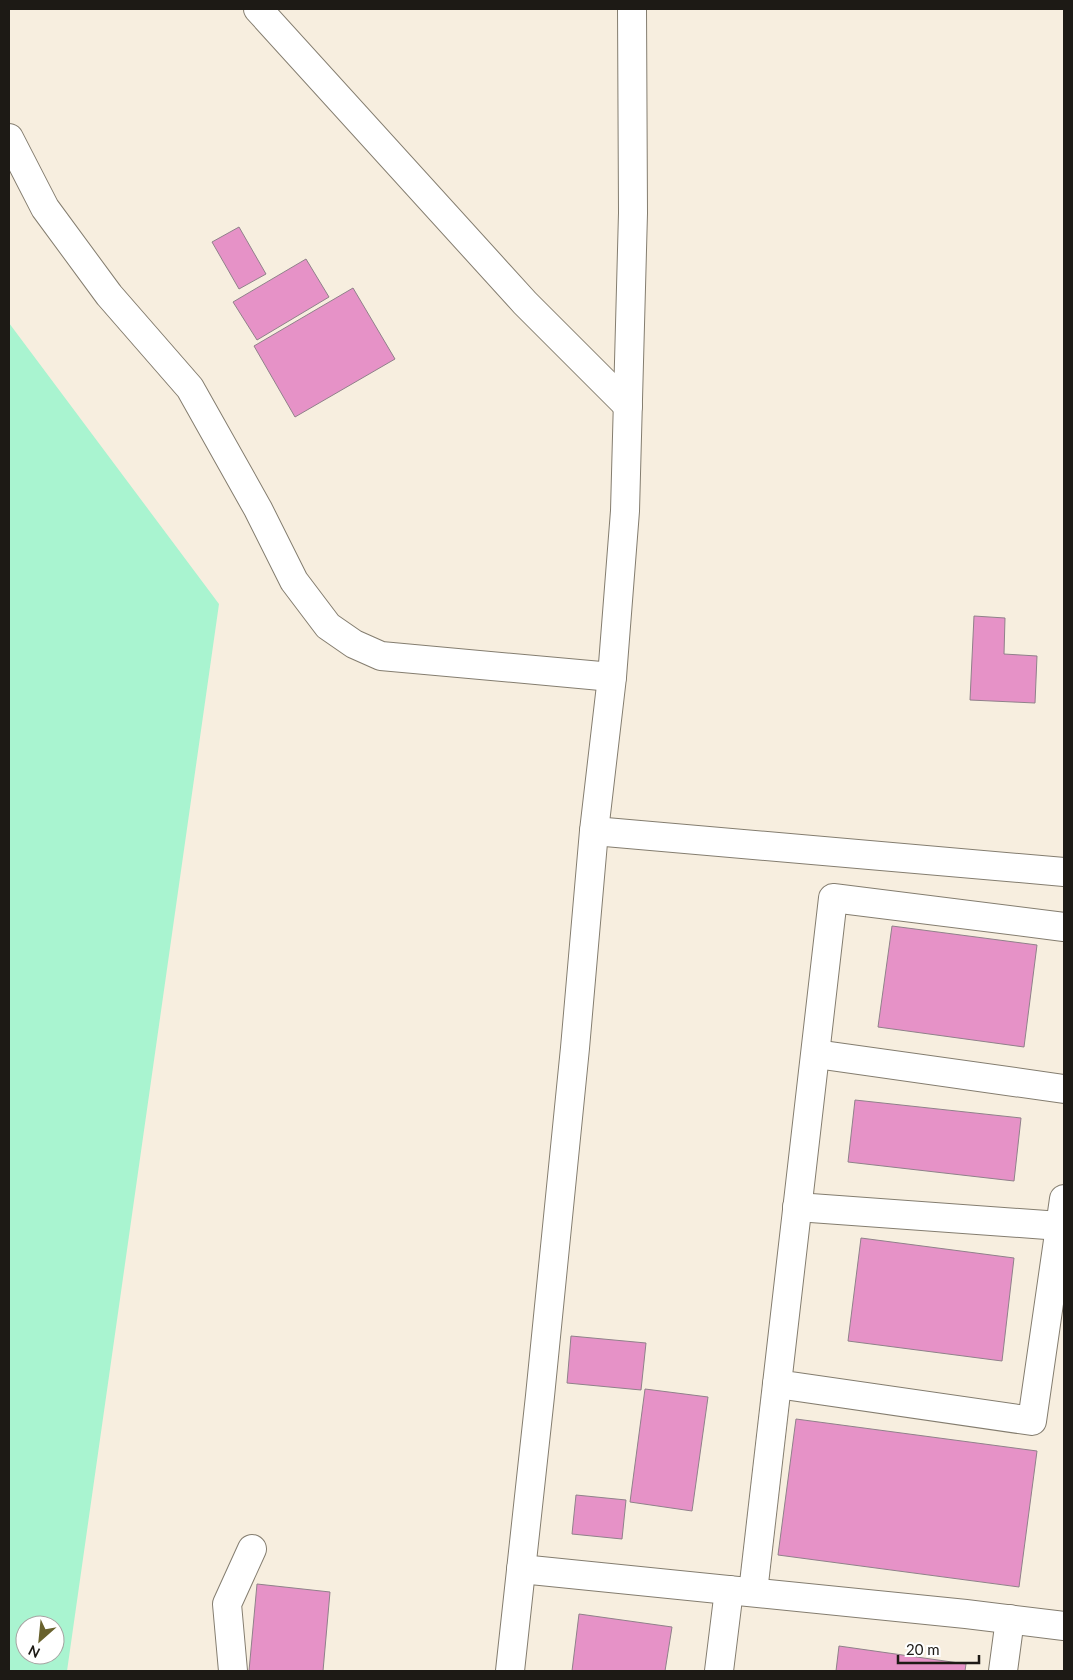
<svg xmlns="http://www.w3.org/2000/svg" width="1073" height="1680" viewBox="0 0 1073 1680" font-family="Lato,sans-serif">
<style>
.green{fill:#a9f4d0;fill-rule:evenodd}
.building{fill:#e692c7;stroke:#90818a}
.lines{fill:none;stroke-linecap:round;stroke-linejoin:round}
.street-casing{stroke:#847d6f;stroke-width:30}
.street{stroke:#fff;stroke-width:28}
</style>
<rect width="100%" height="100%" fill="#f7eedf"/>
<path class="green" d="M 9,323 L 219,604 L 67,1671 L 9,1671 ZM 25,1625 L 55,1625 L 55,1655 L 25,1655 Z"/>
<g class="building">
<path d="M 239,227 L 266,274 L 239,289 L 212,242 Z"/>
<path d="M 306,259 L 329,297 L 257,340 L 233,302 Z"/>
<path d="M 353,288 L 395,359 L 295,417 L 254,346 Z"/>
<path d="M 974,616 L 1005,618 L 1004,654 L 1037,656 L 1035,703 L 970,700 Z"/>
<path d="M 892,926 L 1037,945 L 1024,1047 L 878,1027 Z"/>
<path d="M 855,1100 L 1021,1118 L 1014,1181 L 848,1162 Z"/>
<path d="M 861,1238 L 1014,1258 L 1002,1361 L 848,1341 Z"/>
<path d="M 571,1336 L 646,1343 L 641,1390 L 567,1383 Z"/>
<path d="M 645,1389 L 708,1397 L 692,1511 L 630,1502 Z"/>
<path d="M 796,1419 L 1037,1451 L 1019,1587 L 778,1555 Z"/>
<path d="M 576,1495 L 626,1500 L 622,1539 L 572,1534 Z"/>
<path d="M 257,1584 L 330,1592 L 323,1671 L 249,1671 Z"/>
<path d="M 579,1614 L 672,1627 L 665,1671 L 572,1671 Z"/>
<path d="M 839,1646 L 966,1664 L 965,1671 L 836,1671 Z"/>
</g>
<g class="lines">
<g class="street-casing">
<g id="street">
<path d="M 258,9 L 525,303 L 628,406"/>
<path d="M 9,138 L 45,208 L 109,295 L 190,388 L 258,509 L 294,581 L 328,626 L 354,644 L 381,656 L 612,677"/>
<path d="M 594,831 L 1064,872"/>
<path d="M 1064,927 L 833,898 L 777,1384 L 1032,1421 L 1064,1199"/>
<path d="M 816,1054 L 1064,1089"/>
<path d="M 797,1207 L 1060,1226"/>
<path d="M 521,1569 L 966,1614 L 1064,1626"/>
<path d="M 753,1592 L 777,1384"/>
<path d="M 233,1671 L 227,1604 L 252,1549"/>
<path d="M 510,1671 L 540,1396 L 575,1048 L 594,831 L 612,677 L 625,511 L 633,213 L 632,9"/>
<path d="M 719,1671 L 729,1590"/>
<path d="M 1003,1671 L 1010,1619"/>
</g>
</g>
<use href="#street" class="street"/>
</g>
<rect width="1073" height="1680" fill="none" stroke="#1d1a15" stroke-width="20"/>
<g transform="translate(40 1640) rotate(207)"><circle r="24" fill="#ffffff" stroke="#a5a3a1"/>
<path d="M0-4L9 19L0 12L-9 19Z" fill="#68612d"/>
<text y="-8" font-size="14" font-weight="bold" text-anchor="middle" fill="#1d1a15">N</text>
</g>
<path d="M898 1655v8h81v-8" fill="none" stroke="#1d1a15" stroke-width="2.5"/>
<text x="906" y="1655" font-size="15" fill="#1d1a15" stroke="#ffffff" stroke-width="4" paint-order="stroke">20 m</text>
</svg>
